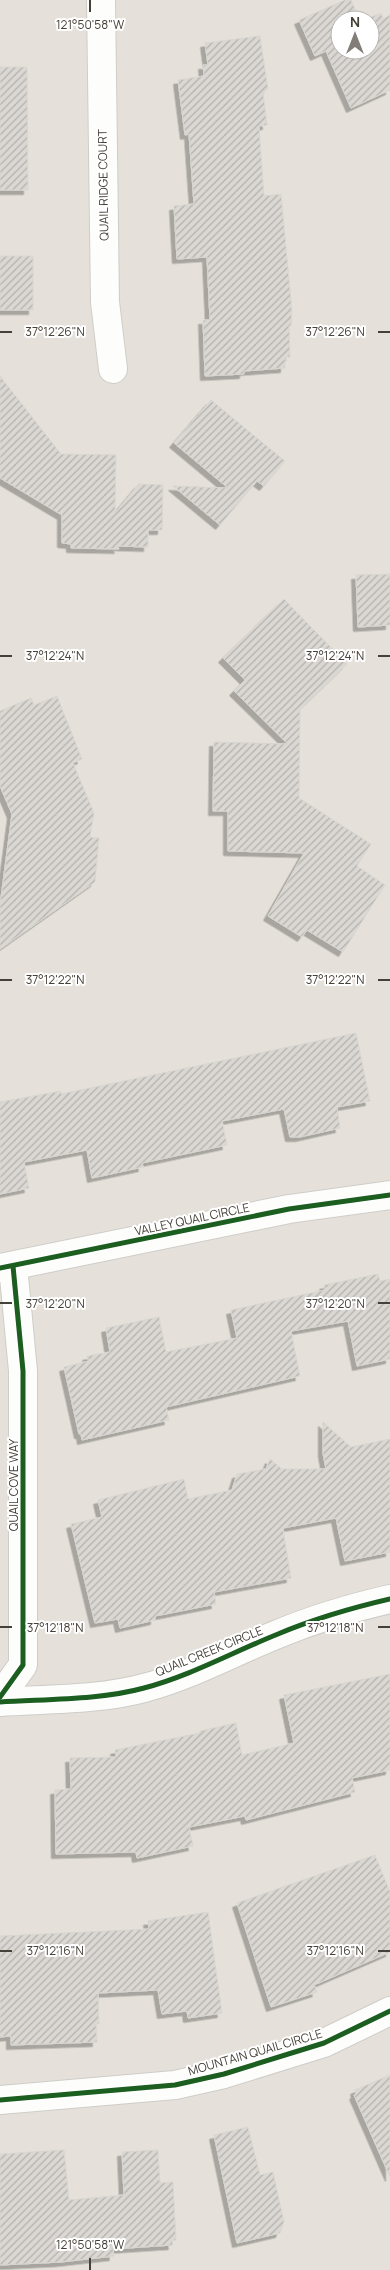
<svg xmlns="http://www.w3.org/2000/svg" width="390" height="2270" viewBox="0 0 390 2270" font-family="Manrope,sans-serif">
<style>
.residential{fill:#e5e1da;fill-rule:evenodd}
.building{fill:url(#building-hatch);stroke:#d9d6d1;filter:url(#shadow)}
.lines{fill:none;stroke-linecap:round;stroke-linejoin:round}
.minor-casing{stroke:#cfcdc9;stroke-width:30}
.minor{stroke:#fdfdfc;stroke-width:28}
.cycleway-casing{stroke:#fff;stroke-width:8}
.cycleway{stroke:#1b5e20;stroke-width:5}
.ticks{fill:none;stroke:#464138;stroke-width:2}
.labels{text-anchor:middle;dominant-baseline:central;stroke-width:4;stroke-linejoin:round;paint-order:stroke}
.street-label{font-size:12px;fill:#464138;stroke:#fff}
.ticks-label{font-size:12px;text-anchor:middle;fill:#464138;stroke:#fff;stroke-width:4;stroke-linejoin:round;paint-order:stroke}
</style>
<defs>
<pattern id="building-hatch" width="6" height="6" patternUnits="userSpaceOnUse" patternTransform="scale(1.25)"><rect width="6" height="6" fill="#dbd8d4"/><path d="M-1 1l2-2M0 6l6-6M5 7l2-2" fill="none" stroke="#b3b1ad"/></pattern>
<filter id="shadow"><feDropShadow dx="-4.5" dy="4.5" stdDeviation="0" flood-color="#0004"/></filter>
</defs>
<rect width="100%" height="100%" fill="#f1efeb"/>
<path class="residential" d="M 0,0 L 390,0 L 390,2270 L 0,2270 ZM 340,20 L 370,20 L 370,50 L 340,50 Z"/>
<g class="building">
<path d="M 345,0 L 351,0 L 360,20 L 340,20 L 340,50 L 370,50 L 370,20 L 364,20 L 381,13 L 383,19 L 390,15 L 390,90 L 351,108 L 326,51 L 315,56 L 299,20 Z"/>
<path d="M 260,36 L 268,89 L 263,93 L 267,125 L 259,126 L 264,196 L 281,194 L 292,311 L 291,326 L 289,326 L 290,357 L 285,357 L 285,368 L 244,371 L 244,374 L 205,376 L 203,320 L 210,320 L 207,257 L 177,259 L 174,206 L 194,204 L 189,134 L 185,135 L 178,80 L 204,76 L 203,65 L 208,65 L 205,43 Z"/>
<path d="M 0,67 L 27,67 L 28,190 L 0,190 Z"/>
<rect x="0" y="256" width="33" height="54"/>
<path d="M 0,376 L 61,454 L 116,455 L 115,513 L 139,484 L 163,485 L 162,530 L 148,530 L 148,547 L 117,546 L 119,549 L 71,548 L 71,544 L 62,543 L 62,515 L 0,478 Z"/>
<path d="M 211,400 L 285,461 L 264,486 L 257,481 L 220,525 L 173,486 L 228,488 L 174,443 Z"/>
<path d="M 390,574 L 390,625 L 358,627 L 356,575 Z"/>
<path d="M 284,599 L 347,664 L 300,709 L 299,798 L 371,844 L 357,866 L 385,885 L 343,952 L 307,930 L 302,937 L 268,916 L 304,853 L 228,851 L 228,811 L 213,811 L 214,742 L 288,744 L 234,691 L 245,680 L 223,658 Z"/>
<path d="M 57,696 L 82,759 L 73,763 L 94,813 L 90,837 L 99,838 L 95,882 L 0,949 L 0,905 L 12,814 L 0,786 L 0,711 L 31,698 L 34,705 Z"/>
<path d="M 356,1033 L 370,1101 L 337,1107 L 340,1128 L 300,1137 L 290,1137 L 284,1109 L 222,1121 L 227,1145 L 142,1163 L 143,1167 L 92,1178 L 87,1150 L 24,1162 L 29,1188 L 0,1194 L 0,1102 L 61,1091 L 61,1094 Z"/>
<path d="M 378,1274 L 380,1281 L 390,1279 L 390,1359 L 357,1366 L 348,1321 L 291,1331 L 300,1376 L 166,1407 L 169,1420 L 82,1440 L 81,1434 L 79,1434 L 64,1367 L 89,1361 L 87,1356 L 110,1352 L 106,1328 L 159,1317 L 166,1352 L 237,1338 L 231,1310 L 325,1290 L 324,1285 Z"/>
<path d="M 323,1422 L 351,1447 L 390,1439 L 390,1552 L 345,1561 L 336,1518 L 283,1528 L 291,1578 L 214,1592 L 216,1604 L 155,1616 L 155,1620 L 120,1628 L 118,1619 L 95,1623 L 71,1524 L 102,1517 L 98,1500 L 184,1479 L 188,1499 L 232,1490 L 237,1474 L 266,1469 L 270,1459 L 282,1469 L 326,1469 L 323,1453 Z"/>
<path d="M 390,1674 L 390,1770 L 352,1778 L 355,1792 L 246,1820 L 245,1816 L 189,1827 L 193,1846 L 137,1858 L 136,1852 L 56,1854 L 55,1790 L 71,1789 L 70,1758 L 116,1757 L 115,1750 L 200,1733 L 200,1731 L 236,1723 L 242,1755 L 294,1743 L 284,1695 Z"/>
<path d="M 375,1855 L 390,1892 L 390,1952 L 314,1985 L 317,1992 L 271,2007 L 237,1903 Z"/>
<path d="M 208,1912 L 222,2013 L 188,2018 L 187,2011 L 162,2014 L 158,1990 L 98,1993 L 99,2024 L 96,2024 L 97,2042 L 11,2045 L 11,2036 L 0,2037 L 0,1936 L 149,1929 L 148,1921 Z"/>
<path d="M 390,2075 L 390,2177 L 354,2095 L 356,2094 L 355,2090 Z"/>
<path d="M 248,2127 L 260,2175 L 273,2172 L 284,2222 L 280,2233 L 237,2243 L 214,2135 Z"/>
<path d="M 64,2150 L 69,2200 L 124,2195 L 122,2152 L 158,2150 L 160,2183 L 173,2182 L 176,2240 L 172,2241 L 173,2245 L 113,2249 L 114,2256 L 61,2262 L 0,2265 L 0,2154 Z"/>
</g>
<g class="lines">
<g class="minor-casing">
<g id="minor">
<path d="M 101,0 L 105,302 L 113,369"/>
<path d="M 0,1268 L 289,1209 L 390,1195"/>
<path d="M 0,1697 L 23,1665 L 23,1371 L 13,1266"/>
<path d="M 0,1702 C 45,1699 101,1700 144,1688 C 190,1676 233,1652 278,1634 C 314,1619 351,1608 390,1599"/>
<path d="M 0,2100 L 175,2085 L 224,2074 L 324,2043 L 390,2011"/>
</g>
</g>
<use href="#minor" class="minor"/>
<g class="cycleway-casing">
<g id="cycleway">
<path d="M 0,1268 L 289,1209 L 390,1195"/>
<path d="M 0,1697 L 23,1665 L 23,1371 L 13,1266"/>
<path d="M 0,1702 C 45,1699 101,1700 144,1688 C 190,1676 233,1652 278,1634 C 314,1619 351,1608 390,1599"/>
<path d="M 0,2100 L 175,2085 L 224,2074 L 324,2043 L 390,2011"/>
</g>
</g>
<use href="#cycleway" class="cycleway"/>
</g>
<path class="ticks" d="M 90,0 L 90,12M 0,332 L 12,332M 378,332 L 390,332M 0,656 L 12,656M 378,656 L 390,656M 0,980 L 12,980M 378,980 L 390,980M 0,1303 L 12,1303M 378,1303 L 390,1303M 0,1627 L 12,1627M 378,1627 L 390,1627M 0,1951 L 12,1951M 378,1951 L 390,1951M 90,2258 L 90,2270"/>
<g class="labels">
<g class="street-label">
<text transform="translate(103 185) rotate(-91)">QUAIL RIDGE COURT</text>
<text transform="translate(192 1219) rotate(-12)">VALLEY QUAIL CIRCLE</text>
<text transform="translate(13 1485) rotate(-90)">QUAIL COVE WAY</text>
<text transform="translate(209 1651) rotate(-22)">QUAIL CREEK CIRCLE</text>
<text transform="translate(255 2052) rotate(-16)">MOUNTAIN QUAIL CIRCLE</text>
</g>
</g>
<g class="ticks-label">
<text x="90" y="29">121°50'58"W</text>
<text x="55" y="336">37°12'26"N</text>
<text x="335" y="336">37°12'26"N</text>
<text x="55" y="660">37°12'24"N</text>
<text x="335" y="660">37°12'24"N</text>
<text x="55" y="984">37°12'22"N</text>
<text x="335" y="984">37°12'22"N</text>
<text x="55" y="1308">37°12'20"N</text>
<text x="335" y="1308">37°12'20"N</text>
<text x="55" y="1632">37°12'18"N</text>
<text x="335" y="1632">37°12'18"N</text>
<text x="55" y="1955">37°12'16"N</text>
<text x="335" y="1955">37°12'16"N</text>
<text x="90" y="2249">121°50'58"W</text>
</g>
<g transform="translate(355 35)"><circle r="24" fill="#ffffff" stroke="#b5b3af"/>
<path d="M0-4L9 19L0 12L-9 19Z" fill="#827e77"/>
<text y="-8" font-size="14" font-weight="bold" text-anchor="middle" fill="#464138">N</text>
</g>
</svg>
